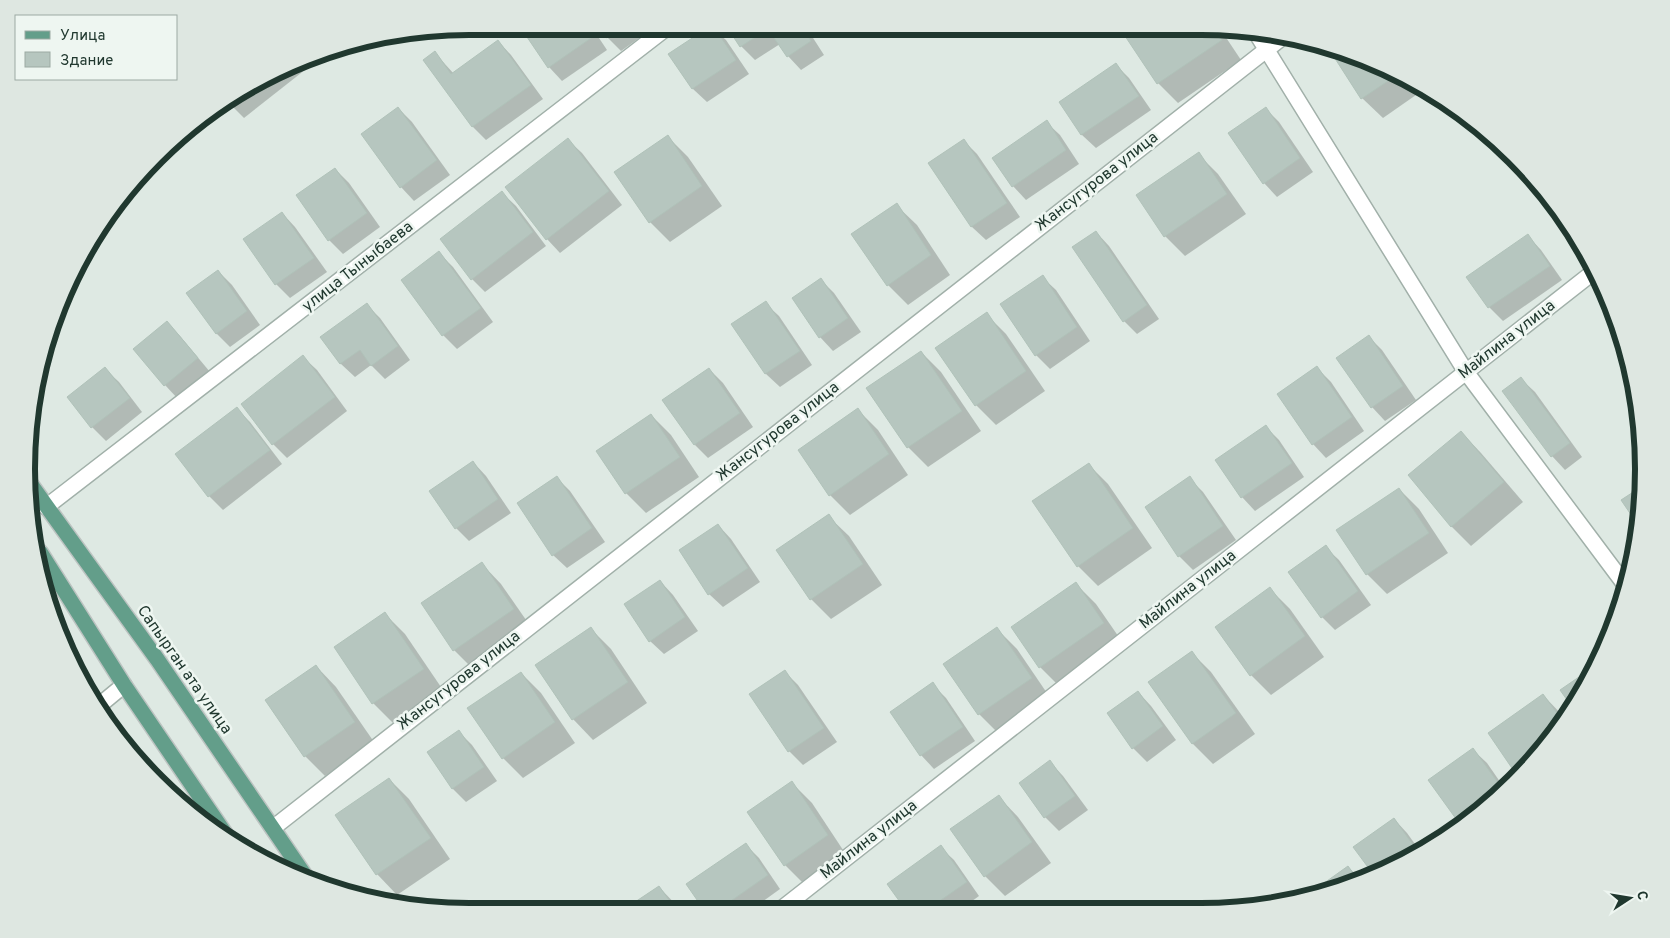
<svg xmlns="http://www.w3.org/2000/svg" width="1670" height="938" viewBox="0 0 1670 938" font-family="Overpass,sans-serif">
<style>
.shadow{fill:#0003}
.building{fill:#b6c6bf;stroke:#b0c2b9}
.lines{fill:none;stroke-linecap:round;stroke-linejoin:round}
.street-casing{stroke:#a1b0a9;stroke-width:18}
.primary-casing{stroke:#bcc3c1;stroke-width:18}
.street{stroke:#fff;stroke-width:15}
.primary{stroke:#639e8a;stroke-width:15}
.labels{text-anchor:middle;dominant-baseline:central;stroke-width:5;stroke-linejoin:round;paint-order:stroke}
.street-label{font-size:16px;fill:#20382f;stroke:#eef6f1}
.rim{fill:none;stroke:#20382f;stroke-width:6}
</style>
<rect width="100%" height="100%" fill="#dee9e3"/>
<g class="shadow">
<path d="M 544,26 L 591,26 L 607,50 L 562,81 L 549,67 Z"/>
<path d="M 599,26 L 638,26 L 642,36 L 621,51 L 607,37 Z"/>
<path d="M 711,27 L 726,40 L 749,74 L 707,102 L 693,89 L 670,55 Z"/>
<path d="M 728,27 L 806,27 L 824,55 L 801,70 L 788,56 L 780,44 L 755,60 L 741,46 Z"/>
<path d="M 1141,27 L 1219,27 L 1241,60 L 1178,103 L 1158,83 L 1127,37 Z"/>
<path d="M 498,41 L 511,55 L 543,99 L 486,140 L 473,127 L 425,60 L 435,53 L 454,74 Z"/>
<path d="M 1328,46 L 1423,86 L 1426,88 L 1383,118 L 1362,98 Z"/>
<path d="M 306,61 L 310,66 L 244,118 L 228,102 Z"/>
<path d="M 1116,65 L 1129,78 L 1151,110 L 1096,148 L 1082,135 L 1060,102 Z"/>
<path d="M 398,108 L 412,122 L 450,175 L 414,201 L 401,187 Z"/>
<path d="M 1266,109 L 1279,122 L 1313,172 L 1277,197 L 1264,183 Z"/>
<path d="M 1046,122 L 1060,135 L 1079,164 L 1026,200 L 1013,186 Z"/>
<path d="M 668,137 L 688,157 L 722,206 L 670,242 L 650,222 Z"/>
<path d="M 568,140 L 582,153 L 622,205 L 560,253 L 547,239 L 507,187 Z"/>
<path d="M 964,141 L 977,154 L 1020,217 L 986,240 L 972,227 L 930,164 Z"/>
<path d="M 1198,154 L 1218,174 L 1246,214 L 1185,256 L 1165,236 Z"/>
<path d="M 335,169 L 349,183 L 380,227 L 343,254 L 329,240 L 298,196 Z"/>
<path d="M 502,193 L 516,206 L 546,246 L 485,292 L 472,279 Z"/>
<path d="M 896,205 L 917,225 L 950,275 L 908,305 L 888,285 Z"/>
<path d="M 282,213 L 295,227 L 327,272 L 290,298 L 276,284 Z"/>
<path d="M 1096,232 L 1109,246 L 1159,319 L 1137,334 L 1124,321 Z"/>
<path d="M 1528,236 L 1541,250 L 1562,280 L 1503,321 L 1489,307 Z"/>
<path d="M 439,253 L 453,267 L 493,322 L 457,349 L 443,335 L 403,280 Z"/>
<path d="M 218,271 L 232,285 L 260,325 L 230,347 L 216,333 Z"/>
<path d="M 1042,277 L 1056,290 L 1090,341 L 1050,369 L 1036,355 Z"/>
<path d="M 821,280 L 834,293 L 861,332 L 833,351 L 820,337 Z"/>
<path d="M 765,303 L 779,316 L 812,365 L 780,387 L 766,374 L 733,324 Z"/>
<path d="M 367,305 L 380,318 L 410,360 L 385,379 L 371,365 L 355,377 L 341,364 L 322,337 Z"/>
<path d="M 986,314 L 1006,334 L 1045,391 L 996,425 L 976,405 Z"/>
<path d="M 167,322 L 180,336 L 210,372 L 178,399 L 165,385 Z"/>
<path d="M 1369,337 L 1382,350 L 1416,400 L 1385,421 L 1372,407 Z"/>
<path d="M 921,352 L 941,372 L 981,431 L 928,467 L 908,447 L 868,389 Z"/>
<path d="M 303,357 L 317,370 L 347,411 L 287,458 L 273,444 L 242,404 Z"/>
<path d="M 1317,368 L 1331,382 L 1364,431 L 1326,458 L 1313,444 Z"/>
<path d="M 105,369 L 119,382 L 142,412 L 106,441 L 92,427 L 69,398 Z"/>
<path d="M 709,369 L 723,383 L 753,427 L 708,458 L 695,445 Z"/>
<path d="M 1521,379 L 1535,392 L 1582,457 L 1565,470 L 1552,456 Z"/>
<path d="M 236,408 L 250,422 L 282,464 L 223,510 L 209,496 Z"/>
<path d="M 858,410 L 878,430 L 908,475 L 850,515 L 830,495 Z"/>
<path d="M 651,415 L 671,435 L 699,477 L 646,513 L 626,493 L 597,451 Z"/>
<path d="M 1266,427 L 1279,440 L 1304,477 L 1255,511 L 1242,497 Z"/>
<path d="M 1461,432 L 1481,453 L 1523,502 L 1471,546 L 1451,526 Z"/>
<path d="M 473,462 L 486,476 L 511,513 L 469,541 L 456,528 Z"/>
<path d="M 1088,464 L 1108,484 L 1152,548 L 1098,586 L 1078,566 Z"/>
<path d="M 557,478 L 570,491 L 605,542 L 567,568 L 553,555 Z"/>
<path d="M 1189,478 L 1203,492 L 1236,540 L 1193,570 L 1179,556 Z"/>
<path d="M 1399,489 L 1419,509 L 1448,553 L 1387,594 L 1367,574 Z"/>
<path d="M 828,516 L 849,536 L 882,585 L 831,619 L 811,599 Z"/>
<path d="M 718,525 L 731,539 L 760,582 L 723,607 L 709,594 Z"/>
<path d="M 1325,547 L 1339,560 L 1371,605 L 1335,630 L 1322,617 Z"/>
<path d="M 481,563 L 501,584 L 533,630 L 474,670 L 454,650 Z"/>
<path d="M 660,581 L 673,595 L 698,631 L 664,654 L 650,641 Z"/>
<path d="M 1076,584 L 1096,604 L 1123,643 L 1060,687 L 1040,667 Z"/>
<path d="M 1270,589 L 1290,609 L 1324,657 L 1271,695 L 1251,675 Z"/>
<path d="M 385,614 L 405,634 L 443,690 L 393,723 L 373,703 L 336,648 Z"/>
<path d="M 591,629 L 611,649 L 647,703 L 593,740 L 573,719 L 537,666 Z"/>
<path d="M 997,629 L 1017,649 L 1051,699 L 999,734 L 979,714 Z"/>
<path d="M 1191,652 L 1211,672 L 1255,734 L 1213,764 L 1193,744 L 1150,682 Z"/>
<path d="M 316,666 L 336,687 L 374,742 L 325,776 L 305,756 Z"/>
<path d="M 784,671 L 798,685 L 837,742 L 803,765 L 789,751 L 750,694 Z"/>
<path d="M 521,673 L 541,693 L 575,743 L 523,778 L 503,758 Z"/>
<path d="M 932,684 L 946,698 L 975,741 L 934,769 L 921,755 Z"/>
<path d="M 1138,692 L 1151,706 L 1176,740 L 1147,762 L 1133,748 Z"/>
<path d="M 1543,695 L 1564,717 L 1519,776 Z"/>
<path d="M 459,732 L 472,745 L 497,781 L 466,802 L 453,789 L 428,753 Z"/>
<path d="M 1473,750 L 1487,763 L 1505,789 L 1462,825 L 1430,780 Z"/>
<path d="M 1050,762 L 1063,776 L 1088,810 L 1059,831 L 1045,817 Z"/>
<path d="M 389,779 L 409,799 L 450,859 L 397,895 L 377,874 L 337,815 Z"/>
<path d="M 792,783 L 812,803 L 847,856 L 805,885 L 785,865 Z"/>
<path d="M 998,796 L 1018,817 L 1051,863 L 1005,896 L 985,876 Z"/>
<path d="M 1394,819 L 1407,833 L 1420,851 L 1374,873 Z"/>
<path d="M 746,845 L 759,858 L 780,889 L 751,910 L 706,910 Z"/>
<path d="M 940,847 L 954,860 L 979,896 L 961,909 L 907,909 L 889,884 Z"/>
<path d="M 1348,867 L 1361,880 L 1344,888 L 1317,894 Z"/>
<path d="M 659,887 L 681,910 L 625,910 Z"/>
</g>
<g class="building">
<path d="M 542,26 L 588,26 L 594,36 L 548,68 L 527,37 Z"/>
<path d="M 598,26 L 623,26 L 606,38 Z"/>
<path d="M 709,27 L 714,27 L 736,60 L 692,89 L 668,54 Z"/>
<path d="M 727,27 L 802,27 L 811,41 L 787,57 L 768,29 L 740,47 Z"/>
<path d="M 1139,27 L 1213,27 L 1222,40 L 1157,84 L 1125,36 Z"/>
<path d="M 498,40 L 531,85 L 472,127 L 423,60 L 435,51 L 451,74 Z"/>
<path d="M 1327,46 L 1397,75 L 1361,99 Z"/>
<path d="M 1116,63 L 1139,96 L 1081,135 L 1059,102 Z"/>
<path d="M 398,107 L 437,160 L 400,188 L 361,134 Z"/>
<path d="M 1266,107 L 1300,158 L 1263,184 L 1228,133 Z"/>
<path d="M 1047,120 L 1066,150 L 1012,187 L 992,158 Z"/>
<path d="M 668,135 L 702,186 L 649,223 L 614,172 Z"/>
<path d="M 568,138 L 609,191 L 546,240 L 505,187 Z"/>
<path d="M 964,139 L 1007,203 L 971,227 L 928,163 Z"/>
<path d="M 1199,152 L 1227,194 L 1164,237 L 1136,195 Z"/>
<path d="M 335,168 L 367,213 L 328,241 L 296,195 Z"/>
<path d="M 502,191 L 533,232 L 471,280 L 440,239 Z"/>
<path d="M 897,203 L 931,255 L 887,286 L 851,234 Z"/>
<path d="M 282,212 L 314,258 L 275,285 L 243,239 Z"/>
<path d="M 1096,231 L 1147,305 L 1123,322 L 1072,247 Z"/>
<path d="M 1528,234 L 1550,266 L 1488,308 L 1466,277 Z"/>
<path d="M 439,251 L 481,308 L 442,336 L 401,280 Z"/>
<path d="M 218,270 L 247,311 L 216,334 L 186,293 Z"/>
<path d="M 1043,275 L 1077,327 L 1035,356 L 1000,304 Z"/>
<path d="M 821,278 L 848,318 L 819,338 L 792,298 Z"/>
<path d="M 766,301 L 800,351 L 765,374 L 731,324 Z"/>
<path d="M 367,303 L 398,346 L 371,366 L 360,350 L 340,364 L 320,337 Z"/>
<path d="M 987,312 L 1026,371 L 975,406 L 935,348 Z"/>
<path d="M 167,321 L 198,358 L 164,386 L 133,349 Z"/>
<path d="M 1369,335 L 1403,386 L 1371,408 L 1336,358 Z"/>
<path d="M 921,351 L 962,411 L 907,448 L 866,388 Z"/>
<path d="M 303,355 L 335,397 L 272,445 L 241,404 Z"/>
<path d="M 1317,366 L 1352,417 L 1312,445 L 1277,394 Z"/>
<path d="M 105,367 L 130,398 L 91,428 L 67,397 Z"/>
<path d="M 709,368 L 740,413 L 694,445 L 662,400 Z"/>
<path d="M 1521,377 L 1570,443 L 1551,457 L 1502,391 Z"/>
<path d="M 237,407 L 270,450 L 208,497 L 175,454 Z"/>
<path d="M 858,408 L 889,454 L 829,496 L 798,450 Z"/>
<path d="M 651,414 L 680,457 L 625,494 L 596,451 Z"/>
<path d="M 1266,425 L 1292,463 L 1241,498 L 1215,460 Z"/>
<path d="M 1461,431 L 1504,482 L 1451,527 L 1408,475 Z"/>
<path d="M 473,461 L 498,499 L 455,529 L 429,491 Z"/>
<path d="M 1089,463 L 1133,528 L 1077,567 L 1032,501 Z"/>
<path d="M 557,476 L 592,528 L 552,556 L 517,503 Z"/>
<path d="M 1190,476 L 1223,526 L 1178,557 L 1145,507 Z"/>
<path d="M 1641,487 L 1640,527 L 1640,528 L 1621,500 Z"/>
<path d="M 1399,488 L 1429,533 L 1366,575 L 1336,530 Z"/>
<path d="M 829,514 L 863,564 L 810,600 L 776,550 Z"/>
<path d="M 718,524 L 748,568 L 708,595 L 679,550 Z"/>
<path d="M 1326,545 L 1358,591 L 1321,618 L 1288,572 Z"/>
<path d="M 482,562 L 514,609 L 453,651 L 421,603 Z"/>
<path d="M 660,580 L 685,617 L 649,642 L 624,604 Z"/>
<path d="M 1076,582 L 1104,623 L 1039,668 L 1011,627 Z"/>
<path d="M 1270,587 L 1305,636 L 1250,676 L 1215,627 Z"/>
<path d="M 385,612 L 424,669 L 372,704 L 334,647 Z"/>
<path d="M 591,627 L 628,682 L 572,720 L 535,665 Z"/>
<path d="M 997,627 L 1032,678 L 978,715 L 943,664 Z"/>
<path d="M 1192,651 L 1236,713 L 1192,744 L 1148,682 Z"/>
<path d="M 316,665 L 355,722 L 304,757 L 265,700 Z"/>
<path d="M 1595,666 L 1584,691 L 1572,707 L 1560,690 Z"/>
<path d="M 785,670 L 824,728 L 788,752 L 749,694 Z"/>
<path d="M 521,672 L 555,722 L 502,759 L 467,708 Z"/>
<path d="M 933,682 L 963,727 L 920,756 L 890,712 Z"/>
<path d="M 1138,691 L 1163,726 L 1132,749 L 1107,713 Z"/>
<path d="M 1543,694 L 1562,720 L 1518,777 L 1488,733 Z"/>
<path d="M 459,730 L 484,767 L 452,789 L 427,752 Z"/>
<path d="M 1473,748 L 1504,791 L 1459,823 L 1428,780 Z"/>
<path d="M 1050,760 L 1075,796 L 1044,818 L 1019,783 Z"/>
<path d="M 389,778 L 431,838 L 376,875 L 335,815 Z"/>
<path d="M 792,781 L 828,835 L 784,866 L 747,812 Z"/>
<path d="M 999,795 L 1032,842 L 984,877 L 950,829 Z"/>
<path d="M 1394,818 L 1418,852 L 1373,874 L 1353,847 Z"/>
<path d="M 746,843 L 768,875 L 718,910 L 704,910 L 686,884 Z"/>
<path d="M 941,845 L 967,882 L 928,909 L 905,909 L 887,884 Z"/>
<path d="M 1348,866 L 1359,881 L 1344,888 L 1315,895 L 1313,891 Z"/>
<path d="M 659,886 L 676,910 L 623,910 Z"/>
</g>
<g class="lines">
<g class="street-casing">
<g id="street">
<path d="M 1255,31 L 1466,372 L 1626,586"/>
<path d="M 46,507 L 669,26"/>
<path d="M 101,704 L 124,685"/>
<path d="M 273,828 L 1284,36"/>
<path d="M 780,910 L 1596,270"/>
</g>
</g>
<g class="primary-casing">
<g id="primary">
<path d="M 29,482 L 157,659 L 308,880"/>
<path d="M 40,552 L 124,685 L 226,835"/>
</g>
</g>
<use href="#street" class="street"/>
<use href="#primary" class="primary"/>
</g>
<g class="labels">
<g class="street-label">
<text transform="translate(1097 182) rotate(-38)">Жансугурова улица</text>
<text transform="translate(358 267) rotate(-38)">улица Тыныбаева</text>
<text transform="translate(1507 340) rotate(-38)">Майлина улица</text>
<text transform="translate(778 432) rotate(-38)">Жансугурова улица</text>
<text transform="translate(1188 590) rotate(-38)">Майлина улица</text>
<text transform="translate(184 670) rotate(55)">Сапырган ата улица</text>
<text transform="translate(459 681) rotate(-38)">Жансугурова улица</text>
<text transform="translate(869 840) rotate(-38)">Майлина улица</text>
</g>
</g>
<path d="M0 0H1670V938H0ZM469 35H1201A434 434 0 0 1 1635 469V469A434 434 0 0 1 1201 903H469A434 434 0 0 1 35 469V469A434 434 0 0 1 469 35Z" fill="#dee7e1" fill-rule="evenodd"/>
<path class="rim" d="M469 35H1201A434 434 0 0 1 1635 469V469A434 434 0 0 1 1201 903H469A434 434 0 0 1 35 469V469A434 434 0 0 1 469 35Z"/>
<rect x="15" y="15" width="162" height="65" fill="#eef6f1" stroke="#9caaa3"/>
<rect x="25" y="31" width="25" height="8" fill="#639e8a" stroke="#9caaa3"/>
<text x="60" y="40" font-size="15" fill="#20382f">Улица</text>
<rect x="25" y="52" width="25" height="15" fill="#b6c6bf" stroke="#9caaa3"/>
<text x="60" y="65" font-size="15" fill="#20382f">Здание</text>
<g transform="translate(1630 898) rotate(78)" stroke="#eef6f1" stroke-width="4" paint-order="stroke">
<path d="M0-4L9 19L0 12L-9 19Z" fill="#20382f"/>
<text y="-8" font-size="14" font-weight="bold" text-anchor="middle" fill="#20382f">С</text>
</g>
</svg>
